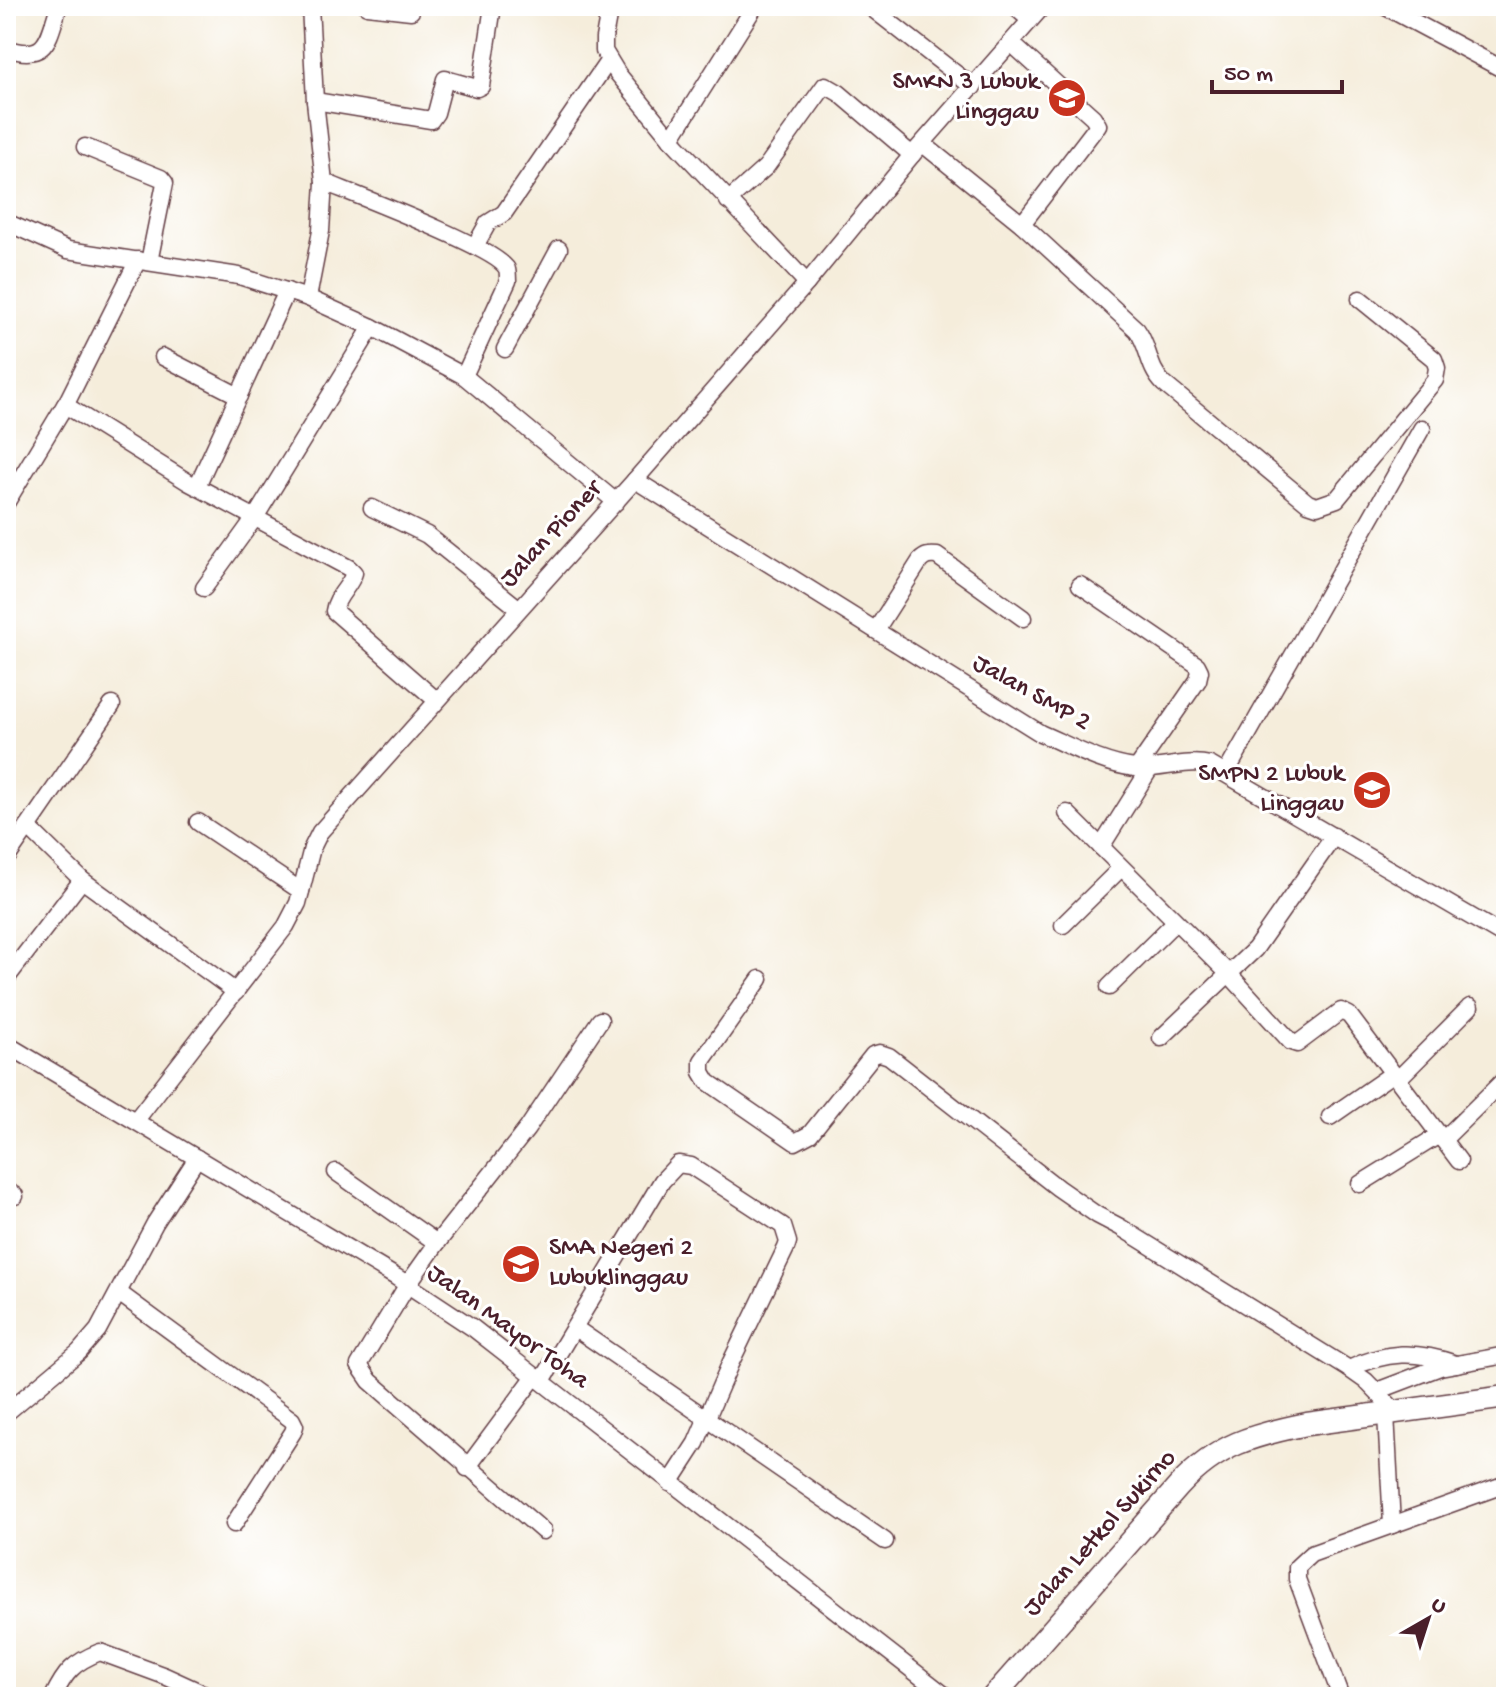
<svg xmlns="http://www.w3.org/2000/svg" width="1512" height="1703" viewBox="0 0 1512 1703" font-family="'Gochi Hand',sans-serif">
<style>
.lines{fill:none;stroke-linecap:round;stroke-linejoin:round}
.minor-casing{stroke:#643e45;stroke-width:19}
.major-casing{stroke:#643e45;stroke-width:25}
.minor{stroke:#fff;stroke-width:16}
.major{stroke:#fff;stroke-width:22}
.labels{text-anchor:middle;dominant-baseline:central;stroke-width:6;stroke-linejoin:round;paint-order:stroke}
.poi-label{font-size:26px;fill:#4a1f2b;stroke:#fff;text-anchor:end}
.street-label{font-size:26px;fill:#4a1f2b;stroke:#fff}
</style>
<rect width="100%" height="100%" fill="#fff"/>
<filter id="ink" filterUnits="userSpaceOnUse"><feTurbulence type="fractalNoise" baseFrequency=".0125" numOctaves="2"/><feDisplacementMap in="SourceGraphic" scale="16" xChannelSelector="R" yChannelSelector="G"/><feConvolveMatrix kernelMatrix="1 2 1 2 8 2 1 2 1" color-interpolation-filters="sRGB"/></filter>
<filter id="wash" filterUnits="userSpaceOnUse"><feTurbulence type="fractalNoise" baseFrequency=".006" numOctaves="4" result="noise"/><feDisplacementMap in="SourceGraphic" scale="32" xChannelSelector="R" yChannelSelector="G"/><feGaussianBlur stdDeviation="1.8" result="paint"/><feColorMatrix in="noise" values="0 0 0 0 0 0 0 0 0 0 0 0 0 0 0 0 0 1.4 0 .05"/><feComposite in="paint" operator="in"/></filter>
<g filter="url(#wash)">
<rect width="100%" height="100%" fill="#f5eddb"/>
</g>
<g filter="url(#ink)">
<g class="lines">
<g class="minor-casing">
<g id="minor">
<path d="M 367,6 L 411,11"/>
<path d="M 610,6 L 604,38 L 604,51 L 618,74 L 671,139 L 807,283"/>
<path d="M 869,6 L 973,87"/>
<path d="M 1014,6 L 1030,20"/>
<path d="M 1384,6 L 1506,71"/>
<path d="M 1011,43 L 1093,117 L 1098,125 L 1022,224 L 1137,330 C 1150,348 1147,367 1164,384 L 1308,503 L 1317,506 L 1337,499 L 1435,380 L 1437,368 L 1434,359 L 1360,299"/>
<path d="M 6,48 C 48,62 48,39 59,6"/>
<path d="M 315,101 L 431,120 L 436,113 L 445,79 L 477,88 L 481,86 L 493,6"/>
<path d="M 671,139 L 755,6"/>
<path d="M 923,144 L 1022,224"/>
<path d="M 85,147 L 161,178 L 165,183 L 149,262"/>
<path d="M 324,182 C 353,194 497,248 507,269 C 508,270 508,280 508,281 L 464,376"/>
<path d="M 728,201 L 766,167 L 825,85 L 839,93 L 912,155"/>
<path d="M 6,222 L 68,250 L 239,276 L 308,298 L 372,327 L 464,376 L 616,502"/>
<path d="M 475,246 L 488,223 L 504,213 L 609,60"/>
<path d="M 308,298 L 321,231 L 324,182 L 315,101 L 310,6"/>
<path d="M 505,349 L 559,249"/>
<path d="M 163,357 L 239,396"/>
<path d="M 65,405 L 188,482 L 349,568 L 354,573 C 350,587 336,596 334,611 L 436,700"/>
<path d="M 635,480 L 1040,733 C 1070,746 1102,764 1135,768 C 1160,771 1184,759 1210,765 L 1506,937"/>
<path d="M 197,486 L 287,291"/>
<path d="M 6,503 L 68,400 L 138,260"/>
<path d="M 372,508 L 427,535 L 518,608"/>
<path d="M 1080,585 L 1197,665 L 1200,671 L 1198,680 L 1137,768"/>
<path d="M 204,588 L 256,516 L 372,327"/>
<path d="M 876,630 L 920,561 C 925,556 929,555 937,556 L 1023,618"/>
<path d="M 1226,773 L 1422,428"/>
<path d="M 1067,813 L 1230,975 L 1291,1042 L 1297,1044 L 1341,1011 L 1349,1015 L 1459,1161"/>
<path d="M 198,822 L 301,891"/>
<path d="M 28,827 L 82,880 L 236,992"/>
<path d="M 1101,847 L 1151,767"/>
<path d="M 6,859 L 112,705"/>
<path d="M 1063,925 L 1121,868"/>
<path d="M 6,979 L 82,880"/>
<path d="M 760,979 L 702,1061 L 702,1072 L 708,1082 L 795,1142 L 810,1134 L 873,1055 L 880,1053 L 889,1056 L 1058,1188 L 1097,1215 L 1120,1227 L 1349,1369 L 1366,1381 L 1398,1414"/>
<path d="M 1109,987 L 1175,922"/>
<path d="M 1161,1038 L 1255,949 L 1334,836"/>
<path d="M 6,1044 L 396,1277 L 473,1328 L 947,1697"/>
<path d="M 1398,1079 L 1470,1007"/>
<path d="M 1330,1117 L 1392,1074"/>
<path d="M 136,1120 L 286,926 L 298,903 L 312,848 L 320,832 L 635,480 L 807,283 L 912,155 L 1043,6"/>
<path d="M 1443,1140 L 1506,1078"/>
<path d="M 336,1172 L 437,1243"/>
<path d="M 1360,1184 L 1439,1135"/>
<path d="M 6,1190 L 15,1196"/>
<path d="M 119,1293 L 292,1420 L 295,1426 L 293,1432 L 234,1524"/>
<path d="M 575,1328 L 885,1541"/>
<path d="M 1349,1369 C 1386,1351 1416,1350 1456,1364"/>
<path d="M 542,1381 L 662,1181 L 678,1164 L 691,1166 L 783,1226 L 788,1242 L 786,1248 L 730,1364 L 696,1443 L 670,1483"/>
<path d="M 1377,1391 L 1440,1367 L 1506,1355"/>
<path d="M 6,1413 L 79,1352 L 98,1330 L 155,1223 L 197,1158"/>
<path d="M 467,1468 L 535,1376"/>
<path d="M 1392,1525 L 1506,1484"/>
<path d="M 543,1531 L 370,1381 L 359,1365 L 408,1284 L 437,1243 L 527,1129 L 600,1020"/>
<path d="M 53,1697 C 65,1672 74,1662 100,1652 L 165,1676 L 211,1697"/>
<path d="M 1341,1697 L 1297,1579 L 1297,1567 L 1311,1554 L 1392,1525 L 1386,1414"/>
</g>
</g>
<g class="major-casing">
<path id="major" d="M 993,1697 L 1179,1486 C 1218,1444 1253,1435 1307,1424 L 1506,1397"/>
</g>
<use href="#minor" class="minor"/>
<use href="#major" class="major"/>
</g>
</g>
<defs>
<g id="school-disc" transform="scale(2)"><circle r="9.5" fill="#c8321e" stroke="#fff"/><path d="M0-5L7-2L0 1L-7-2ZM-4 1L0 2.5L4 1V4Q0 6-4 4Z" fill="#fff"/></g>
</defs>
<g fill-rule="evenodd">
<use href="#school-disc" x="1067" y="98"/>
<use href="#school-disc" x="1372" y="790"/>
<use href="#school-disc" x="521" y="1264"/>
</g>
<g class="labels">
<g class="poi-label">
<text x="1039" y="83">SMKN 3 Lubuk<tspan x="1039" dy="30">Linggau</tspan></text>
<text x="1344" y="775">SMPN 2 Lubuk<tspan x="1344" dy="30">Linggau</tspan></text>
<text x="549" y="1249" text-anchor="start">SMA Negeri 2<tspan x="549" dy="30">Lubuklinggau</tspan></text>
</g>
<g class="street-label">
<text transform="translate(552 535) rotate(-47)">Jalan Pioner</text>
<text transform="translate(1031 694) rotate(29)">Jalan SMP 2</text>
<text transform="translate(507 1328) rotate(36)">Jalan Mayor Toha</text>
<text transform="translate(1101 1534) rotate(-48)">Jalan Letkol Sukirno</text>
</g>
</g>
<rect width="1512" height="1703" fill="none" stroke="#fff" stroke-width="32"/>
<g transform="translate(1428 1619) rotate(39)" stroke="#ffffff" stroke-width="6" paint-order="stroke">
<path d="M0-6L14 30L0 20L-14 30Z" fill="#4a1f2b"/>
<text y="-12" font-size="22" font-weight="bold" text-anchor="middle" fill="#4a1f2b">U</text>
</g>
<path d="M1212 80v12h130v-12" fill="none" stroke="#4a1f2b" stroke-width="4"/>
<text x="1224" y="80" font-size="24" fill="#4a1f2b" stroke="#ffffff" stroke-width="6" paint-order="stroke">50 m</text>
</svg>
